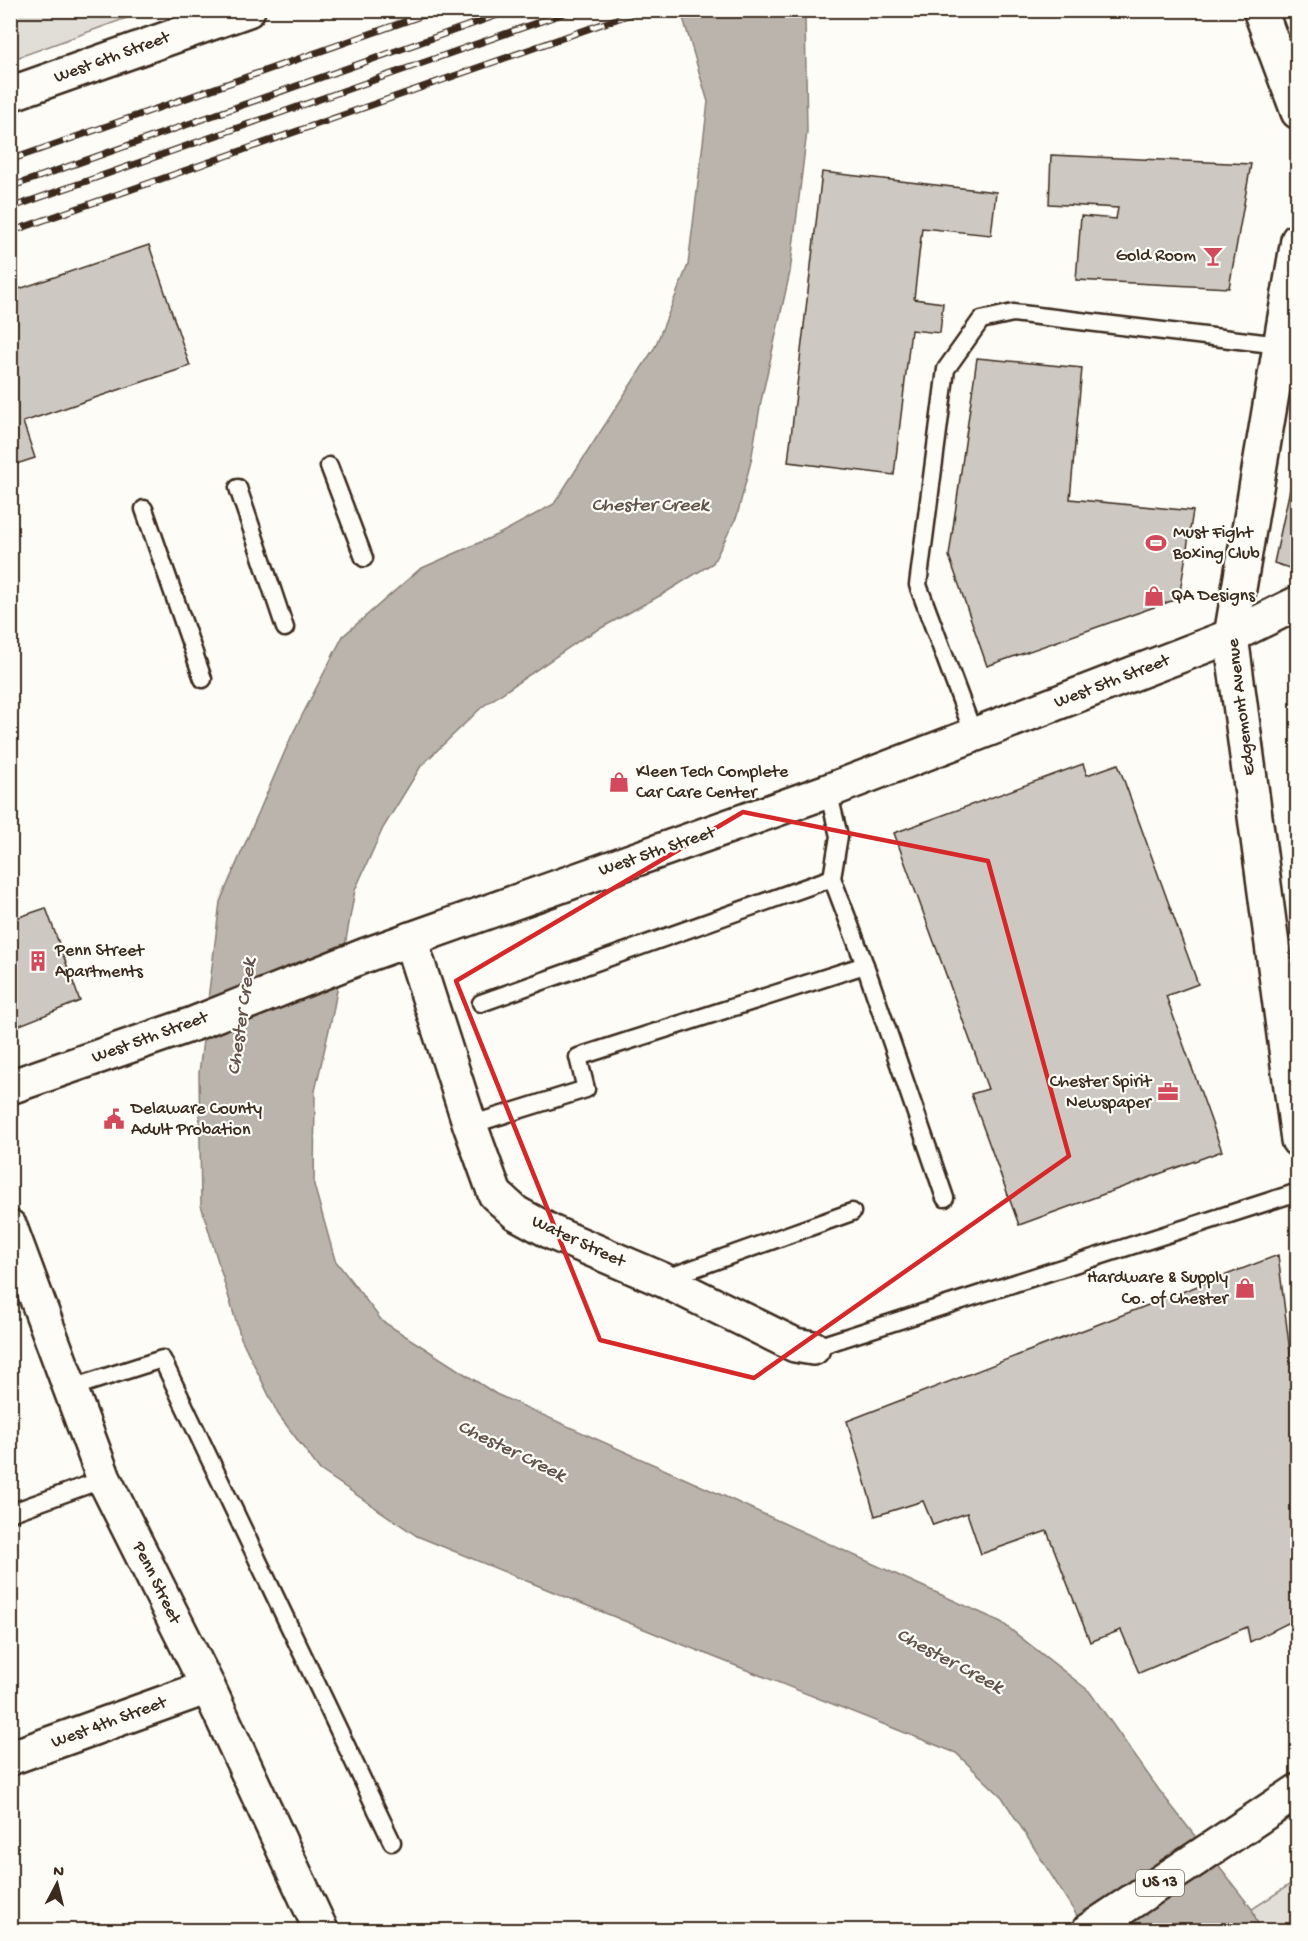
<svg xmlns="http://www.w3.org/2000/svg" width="1308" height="1941" viewBox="0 0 1308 1941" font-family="'Gochi Hand',sans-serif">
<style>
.green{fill:#e1ded7;stroke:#8e847a;stroke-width:1.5}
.water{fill:#bbb4ad;stroke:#887d74;stroke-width:1.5}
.building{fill:#cdc8c2;stroke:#3b2a1e;stroke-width:1.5}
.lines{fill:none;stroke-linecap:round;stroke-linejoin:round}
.lane-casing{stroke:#3b2a1e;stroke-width:21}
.street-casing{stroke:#3b2a1e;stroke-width:38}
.primary-casing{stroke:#3b2a1e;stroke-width:38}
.lane{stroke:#fdfcf7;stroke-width:16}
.street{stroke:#fdfcf7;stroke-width:33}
.primary{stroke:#fdfcf7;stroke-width:33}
.rail-casing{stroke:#3b2a1e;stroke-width:7}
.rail{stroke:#fdfcf7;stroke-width:4.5;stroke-dasharray:14;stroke-linecap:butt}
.marked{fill:none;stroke:#d62828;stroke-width:4.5;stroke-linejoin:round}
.labels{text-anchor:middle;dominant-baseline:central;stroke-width:4.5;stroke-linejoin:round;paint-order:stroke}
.shield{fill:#fdfcf7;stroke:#75695f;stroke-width:1.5}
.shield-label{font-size:16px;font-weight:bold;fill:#3b2a1e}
.street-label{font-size:18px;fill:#3b2a1e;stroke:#fdfcf7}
.poi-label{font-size:18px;fill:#3b2a1e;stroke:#fdfcf7;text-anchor:start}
.water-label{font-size:20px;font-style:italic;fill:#615349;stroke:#fdfcf7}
</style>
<rect width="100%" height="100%" fill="#fdfcf7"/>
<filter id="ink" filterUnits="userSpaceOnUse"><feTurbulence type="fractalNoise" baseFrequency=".0167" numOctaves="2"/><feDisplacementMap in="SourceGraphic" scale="12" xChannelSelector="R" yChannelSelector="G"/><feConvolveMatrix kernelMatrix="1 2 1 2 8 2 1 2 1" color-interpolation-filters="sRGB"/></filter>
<g filter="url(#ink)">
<g class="green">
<path d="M 11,10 L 146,10 L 146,11 L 11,60 Z"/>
<path d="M 1297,1880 L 1297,1930 L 1260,1930 L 1252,1909 Z"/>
</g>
<path class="water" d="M 681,11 L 803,11 L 805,17 L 807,131 L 790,272 L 761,401 L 751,461 L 737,516 L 713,563 L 663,594 L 583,638 L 482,707 L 421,766 L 383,828 L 355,890 L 333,1012 L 315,1091 L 314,1185 L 335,1260 L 382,1321 L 496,1394 L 726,1497 L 1001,1622 L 1089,1691 L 1159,1790 L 1252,1909 L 1260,1930 L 1086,1930 L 1002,1797 L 956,1753 L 671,1640 L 417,1536 L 320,1470 L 278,1414 L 241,1338 L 201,1205 L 199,1073 L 220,902 L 292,735 L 343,636 L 420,569 L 501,533 L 554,504 L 655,347 L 688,265 L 708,102 Z"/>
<g class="building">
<path d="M 1051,155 L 1251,164 L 1229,288 L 1076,280 L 1081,216 L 1116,219 L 1118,208 L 1049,204 Z"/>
<path d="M 822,172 L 996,192 L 991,235 L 922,228 L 914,299 L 943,303 L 940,333 L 911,330 L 894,475 L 788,462 Z"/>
<path d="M 149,245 L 190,366 L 23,422 L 35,458 L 10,466 L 10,292 Z"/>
<path d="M 977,358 L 1082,368 L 1070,499 L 1193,511 L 1180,592 L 1174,600 L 987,666 L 949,556 Z"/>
<path d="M 1298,452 L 1298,564 L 1289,568 L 1274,563 Z"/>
<path d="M 1298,635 L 1298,691 L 1293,638 Z"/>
<path d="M 1083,764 L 1087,775 L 1118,764 L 1198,984 L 1166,996 L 1222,1151 L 1019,1225 L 971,1094 L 988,1089 L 894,833 Z"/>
<path d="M 46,908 L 80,1001 L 10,1029 L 10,920 Z"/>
<path d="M 1278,1255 L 1298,1417 L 1298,1618 L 1250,1642 L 1247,1627 L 1139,1673 L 1121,1630 L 1090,1642 L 1047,1531 L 981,1554 L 967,1513 L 933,1525 L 923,1501 L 875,1516 L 847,1421 Z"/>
</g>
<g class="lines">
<g class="lane-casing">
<g id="lane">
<path d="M 329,466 L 364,558"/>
<path d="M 238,488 L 285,628"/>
<path d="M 144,509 L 203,679"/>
<path d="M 974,735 L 918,585 L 946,369 L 981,320 L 1013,313 L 1280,345"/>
<path d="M 828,791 L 839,836 L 832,878"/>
<path d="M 481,1003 L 832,878 L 865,965"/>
<path d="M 470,1125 L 586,1089 L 578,1057 L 865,965 L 945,1198"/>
<path d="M 664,1279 L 852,1212"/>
<path d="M 813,1348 L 1298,1192"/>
<path d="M 71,1388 L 162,1359 L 392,1842"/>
<path d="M 10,1513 L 104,1479"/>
</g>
</g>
<g class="street-casing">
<g id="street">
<path d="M 1260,10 L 1298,112"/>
<path d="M 10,94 L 248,10"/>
<path d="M 1298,240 L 1231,636 L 1298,1140"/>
<path d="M 410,939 L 470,1125 L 495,1194 L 516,1213 L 553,1233 L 663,1280 L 795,1345 L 813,1348"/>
<path d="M 10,1087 L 193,1024 L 366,955 L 828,791 L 1231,636 L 1298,603"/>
<path d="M 10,1227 L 104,1479 L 208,1687 L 321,1930"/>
<path d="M 10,1758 L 208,1687"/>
</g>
</g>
<g class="primary-casing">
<path id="primary" d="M 1089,1930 L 1298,1791"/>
</g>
<use href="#lane" class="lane"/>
<use href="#street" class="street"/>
<use href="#primary" class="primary"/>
<g class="rail-casing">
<g id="rail">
<path d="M 10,160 L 438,10"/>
<path d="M 10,187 L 512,10"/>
<path d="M 10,208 L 573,10"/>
<path d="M 10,232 L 642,10"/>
</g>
</g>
<use href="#rail" class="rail"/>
</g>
</g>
<path class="marked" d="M 743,812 L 988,861 L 1069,1156 L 754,1378 L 600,1340 L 456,981 Z"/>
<defs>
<g id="bar-bare" transform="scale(1.62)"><path d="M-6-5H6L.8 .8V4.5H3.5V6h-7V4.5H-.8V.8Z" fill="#d1495b" stroke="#fdfcf7" stroke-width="2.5" paint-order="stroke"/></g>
<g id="stadium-bare" transform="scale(1.62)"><path d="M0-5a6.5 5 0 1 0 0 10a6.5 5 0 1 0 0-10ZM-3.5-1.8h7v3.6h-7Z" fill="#d1495b" stroke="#fdfcf7" stroke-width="2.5" paint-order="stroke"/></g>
<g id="shop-bare" transform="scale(1.62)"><path d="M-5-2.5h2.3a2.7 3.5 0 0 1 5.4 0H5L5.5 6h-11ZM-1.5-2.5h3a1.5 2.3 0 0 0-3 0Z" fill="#d1495b" stroke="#fdfcf7" stroke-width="2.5" paint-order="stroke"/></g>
<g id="building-bare" transform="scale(1.62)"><path d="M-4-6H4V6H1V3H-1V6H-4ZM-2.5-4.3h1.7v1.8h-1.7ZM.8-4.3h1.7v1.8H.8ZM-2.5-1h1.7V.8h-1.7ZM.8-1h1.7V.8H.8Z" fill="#d1495b" stroke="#fdfcf7" stroke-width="2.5" paint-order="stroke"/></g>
<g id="office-bare" transform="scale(1.62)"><path d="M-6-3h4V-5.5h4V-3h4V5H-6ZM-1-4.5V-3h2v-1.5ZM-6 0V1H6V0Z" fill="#d1495b" stroke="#fdfcf7" stroke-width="2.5" paint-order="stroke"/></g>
<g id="civic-bare" transform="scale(1.62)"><path d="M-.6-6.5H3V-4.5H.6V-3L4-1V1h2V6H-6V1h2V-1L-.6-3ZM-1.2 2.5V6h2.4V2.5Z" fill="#d1495b" stroke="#fdfcf7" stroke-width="2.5" paint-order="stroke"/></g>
</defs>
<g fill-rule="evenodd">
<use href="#bar-bare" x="1213" y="256"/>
<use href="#stadium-bare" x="1156" y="543"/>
<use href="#shop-bare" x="1154" y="596"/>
<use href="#shop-bare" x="619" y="782"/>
<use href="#building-bare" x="38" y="961"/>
<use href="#office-bare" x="1168" y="1092"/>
<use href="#civic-bare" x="114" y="1119"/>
<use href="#shop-bare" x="1245" y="1288"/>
</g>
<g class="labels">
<rect class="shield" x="1136" y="1870" width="48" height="26" rx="4.5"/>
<g class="shield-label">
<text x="1160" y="1883">US 13</text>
</g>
<g class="street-label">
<text transform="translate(112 58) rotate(-20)">West 6th Street</text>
<text transform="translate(1112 682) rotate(-21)">West 5th Street</text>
<text transform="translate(1242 707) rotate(-97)">Edgemont Avenue</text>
<text transform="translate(657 852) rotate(-19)">West 5th Street</text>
<text transform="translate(150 1038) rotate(-20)">West 5th Street</text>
<text transform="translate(578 1242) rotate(25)">Water Street</text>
<text transform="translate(156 1583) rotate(64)">Penn Street</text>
<text transform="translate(109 1723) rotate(-20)">West 4th Street</text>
</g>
<g class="poi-label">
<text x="1196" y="256" text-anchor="end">Gold Room</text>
<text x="1173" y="533">Must Fight<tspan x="1173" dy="21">Boxing Club</tspan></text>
<text x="1171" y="596">QA Designs</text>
<text x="636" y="772">Kleen Tech Complete<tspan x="636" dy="21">Car Care Center</tspan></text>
<text x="55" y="951">Penn Street<tspan x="55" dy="21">Apartments</tspan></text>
<text x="1151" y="1082" text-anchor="end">Chester Spirit<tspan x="1151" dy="21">Newspaper</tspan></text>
<text x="131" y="1109">Delaware County<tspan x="131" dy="21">Adult Probation</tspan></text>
<text x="1228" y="1278" text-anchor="end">Hardware &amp; Supply<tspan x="1228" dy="21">Co. of Chester</tspan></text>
</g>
<g class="water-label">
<text x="650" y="506">Chester Creek</text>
<text transform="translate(243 1017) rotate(-82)">Chester Creek</text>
<text transform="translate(511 1452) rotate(26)">Chester Creek</text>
<text transform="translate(949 1662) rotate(28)">Chester Creek</text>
</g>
</g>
<rect width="1308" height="1941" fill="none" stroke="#fdfcf7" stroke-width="36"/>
<rect x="18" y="18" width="1272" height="1905" fill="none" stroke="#3b2a1e" stroke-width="2" filter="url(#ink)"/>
<g transform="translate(57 1884) rotate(7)" stroke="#fdfcf7" stroke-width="4.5" paint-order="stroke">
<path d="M0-4.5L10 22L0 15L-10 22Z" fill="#3b2a1e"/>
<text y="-9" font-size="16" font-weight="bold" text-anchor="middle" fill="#3b2a1e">N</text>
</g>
</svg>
